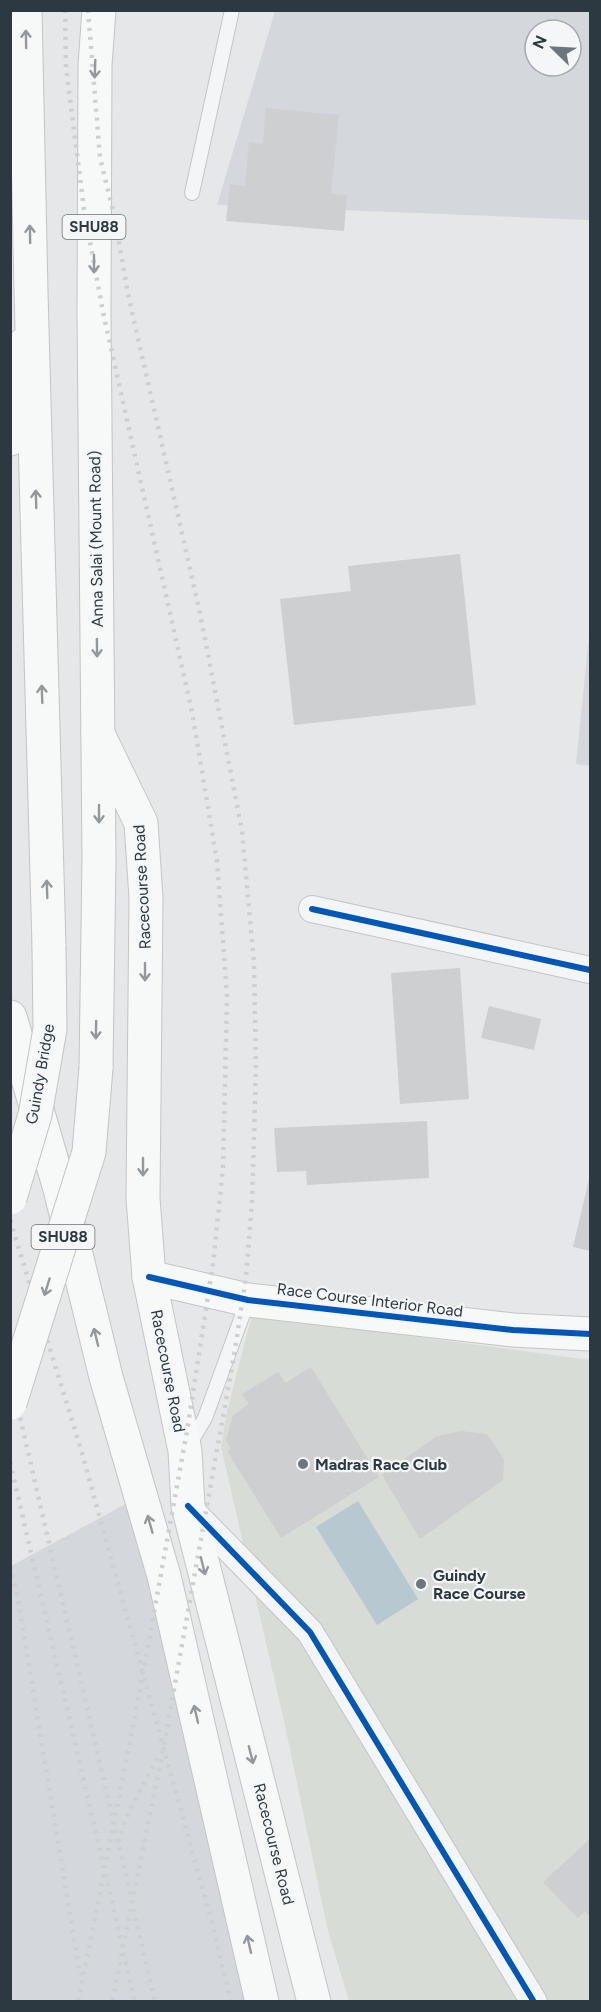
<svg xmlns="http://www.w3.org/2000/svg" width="601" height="2012" viewBox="0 0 601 2012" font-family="Figtree,sans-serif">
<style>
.built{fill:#d4d7dc;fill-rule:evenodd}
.green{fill:#d7dcd6}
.water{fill:#b7c8d0}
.building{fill:#cdcfd1}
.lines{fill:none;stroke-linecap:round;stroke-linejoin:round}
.lane-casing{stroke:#c3c5c7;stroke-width:16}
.street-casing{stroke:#c3c5c7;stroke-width:28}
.secondary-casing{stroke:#c3c5c7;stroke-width:35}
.primary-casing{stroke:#c2c4c7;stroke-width:35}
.lane{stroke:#f4f5f6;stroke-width:14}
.street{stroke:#f4f5f6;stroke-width:26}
.secondary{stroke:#f7f8f8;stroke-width:33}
.primary{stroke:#f7f8f8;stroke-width:33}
.rail{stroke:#cdcfd1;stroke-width:4.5;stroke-dasharray:3 6;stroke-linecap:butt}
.primary-bridge-casing{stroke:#c2c4c7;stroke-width:35;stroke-linecap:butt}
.primary-bridge{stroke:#f7f8f8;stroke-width:33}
.cycleway-casing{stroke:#f4f6f8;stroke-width:10}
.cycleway{stroke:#0057b8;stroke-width:6}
.oneway{stroke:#92989c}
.poi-dot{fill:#6d767c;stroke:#f4f6f8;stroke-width:2}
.labels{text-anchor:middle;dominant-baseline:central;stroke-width:4.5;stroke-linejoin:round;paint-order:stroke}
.shield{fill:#f4f6f8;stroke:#697278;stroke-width:1.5}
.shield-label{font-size:15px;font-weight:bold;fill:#2d3941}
.street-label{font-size:16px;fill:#2d3941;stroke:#f4f6f8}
.poi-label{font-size:16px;font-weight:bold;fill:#2d3941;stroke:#f4f6f8;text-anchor:start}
</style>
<rect width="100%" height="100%" fill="#e5e7e9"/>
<g class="built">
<path d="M 275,11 L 590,11 L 590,220 L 217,205 ZM 535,30 L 571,30 L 571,66 L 535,66 Z"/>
<path d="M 590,626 L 590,766 L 576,764 Z"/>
<path d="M 148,1492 L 254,2001 L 11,2002 L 11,1566 Z"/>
</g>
<path class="green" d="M 252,1315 L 590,1360 L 590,2001 L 349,2001 L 328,1931 L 284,1721 L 221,1447 L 226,1415 Z"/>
<path class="water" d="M 358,1501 L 418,1599 L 377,1625 L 316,1527 Z"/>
<g class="building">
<path d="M 266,108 L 339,115 L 331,194 L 347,195 L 344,231 L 226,221 L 230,184 L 245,186 L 249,142 L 263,144 Z"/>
<path d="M 460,554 L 476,705 L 294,725 L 280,599 L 351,591 L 348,566 Z"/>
<path d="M 460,968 L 469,1099 L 400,1104 L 391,973 Z"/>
<path d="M 489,1006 L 541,1019 L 534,1050 L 481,1038 Z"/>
<path d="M 427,1121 L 429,1178 L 307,1185 L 306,1171 L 277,1172 L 274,1128 Z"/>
<path d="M 590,1175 L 590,1251 L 573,1247 Z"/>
<path d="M 311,1367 L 379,1477 L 281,1538 L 227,1451 L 231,1449 L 226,1440 L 233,1415 L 249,1404 L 242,1394 L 278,1372 L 285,1383 Z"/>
<path d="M 461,1431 L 487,1434 L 504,1459 L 503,1480 L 420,1539 L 382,1475 L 437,1436 Z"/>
<path d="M 590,1839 L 590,1917 L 585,1911 L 578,1918 L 543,1882 Z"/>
</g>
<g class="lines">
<g class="lane-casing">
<g id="lane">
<path d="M 192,193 L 232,10"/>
<path d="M 189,1445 L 205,1418 L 248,1300"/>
</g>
</g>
<g class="street-casing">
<g id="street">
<path d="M 312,909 L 590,970"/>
<path d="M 188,1507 L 310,1632 L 534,2002"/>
</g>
</g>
<g class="secondary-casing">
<g id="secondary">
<path d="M 10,439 L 23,345"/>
<path d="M 98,734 L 141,823 L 146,898 L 143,1198 L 149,1277 L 185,1451 L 188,1506 L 314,2002"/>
<path d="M 10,1017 L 60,1189 L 106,1377 L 164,1576 L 262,2002"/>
<path d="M 149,1277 L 248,1300 L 513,1330 L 590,1334"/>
</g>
</g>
<g class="primary-casing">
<g id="primary">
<path d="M 25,10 L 31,292 L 49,947"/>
<path d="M 96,1068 L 99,859 L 94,313 L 95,65 L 99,10"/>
</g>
</g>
<use href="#lane" class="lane"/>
<use href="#street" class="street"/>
<use href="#secondary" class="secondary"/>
<use href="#primary" class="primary"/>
<g class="rail">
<path d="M 65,10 L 66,67 L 84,209 L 103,312 L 192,712 L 217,861 L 227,996 L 223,1168 L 213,1264 L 187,1431 L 134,1722 L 78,2002"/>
<path d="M 88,10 L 100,158 L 115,219 L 128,294 L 200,613 L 242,831 L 254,963 L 256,1068 L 252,1203 L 246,1276 L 235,1350 L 164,1745 L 112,2002"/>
<path d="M 10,1220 L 80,1446 L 211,1919 L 231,2002"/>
<path d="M 10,1374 L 155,2002"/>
<path d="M 10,1462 L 135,2002"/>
<path d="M 10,1566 L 17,1593 L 80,1975"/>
<path d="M 118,1842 L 126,1818 L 157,1758"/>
</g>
<g class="primary-bridge-casing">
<g id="primary-bridge">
<path d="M 10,1198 L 35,1115 L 50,1029 L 49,947"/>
<path d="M 10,1403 L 89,1152 L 96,1068"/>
</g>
</g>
<use href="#primary-bridge" class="primary-bridge"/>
<g class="cycleway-casing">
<g id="cycleway">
<path d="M 312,909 L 590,970"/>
<path d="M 149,1277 L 248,1300 L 513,1330 L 590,1334"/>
<path d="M 188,1506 L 310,1632 L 534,2002"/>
</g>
</g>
<use href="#cycleway" class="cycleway"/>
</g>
<defs><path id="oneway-shaft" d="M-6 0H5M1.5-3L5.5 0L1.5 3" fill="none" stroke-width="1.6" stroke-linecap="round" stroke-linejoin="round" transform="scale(1.5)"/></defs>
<g class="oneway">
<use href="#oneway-shaft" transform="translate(26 39) rotate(-91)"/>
<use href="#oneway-shaft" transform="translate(95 69) rotate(92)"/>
<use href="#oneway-shaft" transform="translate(30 234) rotate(-91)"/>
<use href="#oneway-shaft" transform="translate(94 264) rotate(90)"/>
<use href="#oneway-shaft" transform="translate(36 499) rotate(-92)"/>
<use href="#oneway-shaft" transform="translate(97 648) rotate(89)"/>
<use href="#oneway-shaft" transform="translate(42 694) rotate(-92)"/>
<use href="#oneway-shaft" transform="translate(99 814) rotate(90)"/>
<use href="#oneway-shaft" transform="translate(47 889) rotate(-92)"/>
<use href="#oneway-shaft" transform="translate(145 972) rotate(90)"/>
<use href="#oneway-shaft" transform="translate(96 1030) rotate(91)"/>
<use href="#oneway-shaft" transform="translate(143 1167) rotate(90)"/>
<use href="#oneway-shaft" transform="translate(47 1287) rotate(107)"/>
<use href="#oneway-shaft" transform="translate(96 1337) rotate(-104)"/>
<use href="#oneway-shaft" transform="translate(150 1524) rotate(-106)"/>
<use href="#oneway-shaft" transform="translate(203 1566) rotate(76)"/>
<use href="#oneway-shaft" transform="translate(196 1714) rotate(-103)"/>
<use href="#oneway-shaft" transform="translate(251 1755) rotate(76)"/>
<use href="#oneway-shaft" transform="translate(249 1944) rotate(-103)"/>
</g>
<g class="poi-dot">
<circle cx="303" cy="1464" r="6"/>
<circle cx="421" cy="1584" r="6"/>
</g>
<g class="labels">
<g class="shield">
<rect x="62.5" y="215" width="63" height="24" rx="4.5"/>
<rect x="31.5" y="1225" width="63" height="24" rx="4.5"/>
</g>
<g class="shield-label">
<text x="94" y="227">SHU88</text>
<text x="63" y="1237">SHU88</text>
</g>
<g class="street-label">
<text transform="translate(96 539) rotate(-91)">Anna Salai (Mount Road)</text>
<text transform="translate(142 887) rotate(-93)">Racecourse Road</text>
<text transform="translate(40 1074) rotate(-80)">Guindy Bridge</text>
<text transform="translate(370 1300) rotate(7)">Race Course Interior Road</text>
<text transform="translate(168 1371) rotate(79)">Racecourse Road</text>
<text transform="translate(274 1844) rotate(76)">Racecourse Road</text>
</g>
<g class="poi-label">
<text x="315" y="1464">Madras Race Club</text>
<text x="433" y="1575">Guindy<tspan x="433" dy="18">Race Course</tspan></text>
</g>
</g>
<rect width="601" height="2012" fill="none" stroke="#2d3941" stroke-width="24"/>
<g transform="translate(553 48) rotate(294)"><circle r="28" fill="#f4f6f8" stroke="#a4aaaf" stroke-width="1.5"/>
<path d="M0-4.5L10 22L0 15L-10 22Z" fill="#6d767c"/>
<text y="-9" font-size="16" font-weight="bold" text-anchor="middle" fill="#2d3941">N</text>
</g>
</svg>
